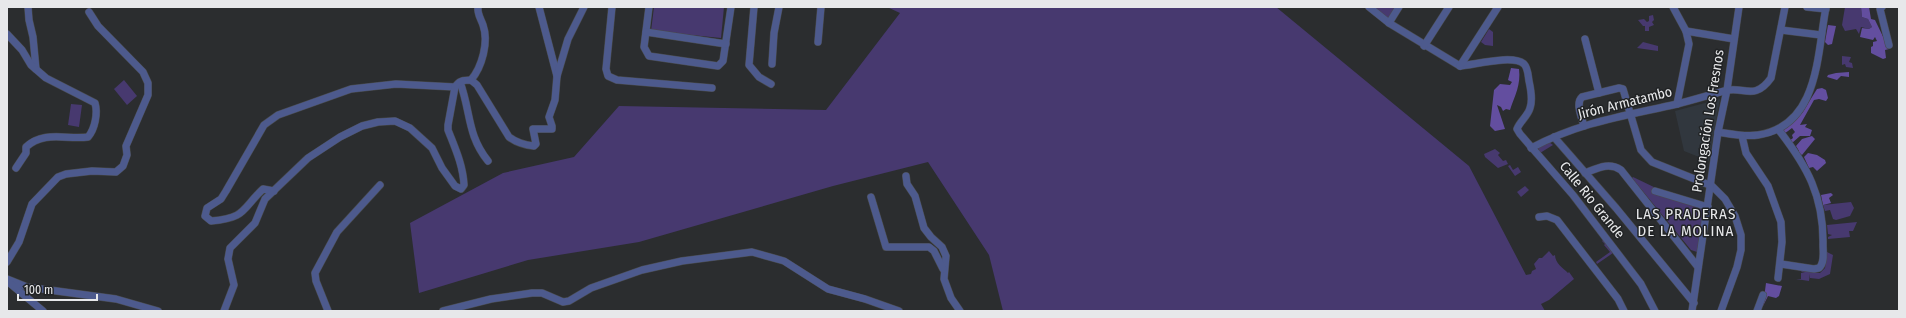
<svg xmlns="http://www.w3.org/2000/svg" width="1906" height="318" viewBox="0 0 1906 318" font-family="'Fira Sans Condensed',sans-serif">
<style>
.built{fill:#31373e}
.green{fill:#47396f}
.forest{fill:#634e9f}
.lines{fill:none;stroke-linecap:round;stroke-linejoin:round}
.minor-casing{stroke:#494b4d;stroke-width:8}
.minor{stroke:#4d5a8d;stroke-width:7}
.labels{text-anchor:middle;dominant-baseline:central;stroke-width:3;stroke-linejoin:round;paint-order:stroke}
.street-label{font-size:14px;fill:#e7e8ea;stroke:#212325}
.neighbourhood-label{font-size:15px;letter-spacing:1px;fill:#e7e8ea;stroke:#212325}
</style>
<rect width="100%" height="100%" fill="#2b2d2f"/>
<path class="built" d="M 1720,99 L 1709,161 L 1684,151 L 1675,111 Z"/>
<g class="green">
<path d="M 654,7 L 724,7 L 721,38 L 651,31 Z"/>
<path d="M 887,7 L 1276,7 L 1469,166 L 1526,275 L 1531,274 L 1532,271 L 1536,269 L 1534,264 L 1539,258 L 1542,258 L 1549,251 L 1553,256 L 1555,255 C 1555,263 1563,268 1568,273 L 1569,272 L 1574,279 L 1549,300 L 1541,304 L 1545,311 L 1003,311 L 989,255 L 928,162 L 833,186 L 639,242 L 528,260 L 419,293 L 410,223 L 503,173 L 574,157 L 619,106 L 826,110 L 900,13 Z"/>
<path d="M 1372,7 L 1397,7 L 1390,18 L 1388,18 Z"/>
<path d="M 1845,7 L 1861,7 L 1862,17 L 1868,19 L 1872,27 L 1869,29 L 1861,27 L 1859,34 L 1856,29 L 1845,31 L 1842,25 Z"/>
<path d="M 1653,15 L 1654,20 L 1652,22 L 1654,25 L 1649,27 L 1649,31 L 1645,31 L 1645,26 L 1643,26 L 1638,20 L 1644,19 L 1647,22 L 1649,21 L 1649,16 Z"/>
<path d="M 1489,29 L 1493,32 L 1493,46 L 1485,45 L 1481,42 Z"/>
<path d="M 1643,42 L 1658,46 L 1658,51 L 1637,48 Z"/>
<path d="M 1842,56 L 1851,57 L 1849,62 L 1852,63 L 1853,68 L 1846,67 L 1845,64 L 1842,65 Z"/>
<path d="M 124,80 L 137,96 L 127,105 L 114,89 Z"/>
<path d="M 71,104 L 82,105 L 79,127 L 68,125 Z"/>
<path d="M 1549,142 L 1553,145 L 1540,153 L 1538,148 Z"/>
<path d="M 1495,149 L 1500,153 L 1498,155 L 1503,161 L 1506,160 L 1508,164 L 1498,168 L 1485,157 L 1484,154 Z"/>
<path d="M 1510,165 L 1513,170 L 1518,167 L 1521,172 L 1515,176 L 1508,166 Z"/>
<path d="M 1633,177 L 1658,189 L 1704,204 L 1697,252 L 1691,250 L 1632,178 Z"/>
<path d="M 1525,186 L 1529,190 L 1521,197 L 1517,192 Z"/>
<path d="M 1851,202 L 1854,208 L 1850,216 L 1836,220 L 1833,219 L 1830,210 L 1825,211 L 1823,205 Z"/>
<path d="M 1857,222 L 1853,231 L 1849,231 L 1850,237 L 1828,239 L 1828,237 L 1832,235 L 1828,234 L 1827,225 Z"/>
<path d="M 1603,240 L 1613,253 L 1597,264 L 1596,262 L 1610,252 L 1604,245 L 1605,244 L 1602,241 Z"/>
<path d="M 1827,252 L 1833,255 L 1830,274 L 1819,279 L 1810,278 L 1810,274 L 1809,281 L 1796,279 L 1801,279 L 1801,273 L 1805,273 L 1801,272 L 1802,271 L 1820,273 L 1825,268 Z"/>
</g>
<g class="forest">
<path d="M 1861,7 L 1869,7 L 1871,19 L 1875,20 L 1889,49 L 1885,50 L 1886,58 L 1883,59 L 1871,53 L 1871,47 L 1873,46 L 1873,42 L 1877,41 L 1875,37 L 1873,40 L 1860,37 L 1862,28 L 1869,29 L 1872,27 L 1868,19 L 1862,17 Z"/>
<path d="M 1828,25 L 1836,26 L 1832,44 L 1828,45 L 1825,42 Z"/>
<path d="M 1511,68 L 1519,69 C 1521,85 1515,95 1510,110 L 1506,109 L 1503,111 L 1501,107 L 1497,105 L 1505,129 L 1495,131 L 1490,126 L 1494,90 L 1500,84 L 1510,85 L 1512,82 L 1508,80 Z"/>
<path d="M 1849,72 L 1849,77 L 1841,76 L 1837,80 L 1827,77 L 1828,75 L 1836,73 Z"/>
<path d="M 1822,88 L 1826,90 L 1828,98 L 1826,101 L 1819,99 L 1814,100 L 1800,125 L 1807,124 L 1805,127 L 1812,130 L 1810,136 L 1800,136 L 1792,143 L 1789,141 L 1793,138 L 1792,135 L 1795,132 L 1792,128 L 1784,134 L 1782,131 L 1802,113 L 1817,89 Z"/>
<path d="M 1812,136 L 1815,139 L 1802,155 L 1799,153 L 1799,151 L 1796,146 L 1802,139 Z"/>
<path d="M 1808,153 L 1817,155 L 1825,160 L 1826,163 L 1817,171 L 1813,167 L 1809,168 L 1804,157 Z"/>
<path d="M 1831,193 L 1833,195 L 1829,198 L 1831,203 L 1823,205 L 1821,195 Z"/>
<path d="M 1766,283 L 1782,286 L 1779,296 L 1776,298 L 1768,296 L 1763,306 Z"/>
</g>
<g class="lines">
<g class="minor-casing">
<g id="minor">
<path d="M 28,7 L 29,20 L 33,37 L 36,69"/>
<path d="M 539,7 L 557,76"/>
<path d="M 612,7 L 606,69 L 608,76 L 617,80 L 712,88"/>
<path d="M 649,7 L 644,47 L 649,56 L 718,66 L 723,61 L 731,7"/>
<path d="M 754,7 L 749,65 L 759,77 L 771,84"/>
<path d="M 1369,7 L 1389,23 L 1460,66"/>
<path d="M 1673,7 L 1686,31 L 1689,44 L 1677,104"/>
<path d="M 1807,7 L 1826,9"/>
<path d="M 1882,7 L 1880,9 L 1889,45"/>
<path d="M 1389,23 L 1399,7"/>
<path d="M 1781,30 L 1821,35"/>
<path d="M 1686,31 L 1734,39"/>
<path d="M 646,32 L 726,44"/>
<path d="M 7,34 L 22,50 L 31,65 L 46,78 L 95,103 C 98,113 95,129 88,137 C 67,140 44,130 26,147 L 26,153 L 16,168"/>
<path d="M 1585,39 L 1599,93"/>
<path d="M 818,42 L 821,7"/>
<path d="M 1424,46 L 1449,7"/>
<path d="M 772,64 L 774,33 L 779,7"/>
<path d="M 1460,66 C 1474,65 1513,54 1524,64 C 1528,68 1528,75 1529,81 C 1531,90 1533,100 1530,108 C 1528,116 1520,121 1517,129 L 1520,134 L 1573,195 L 1628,267 L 1641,284 L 1655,311"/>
<path d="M 1460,66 L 1498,7"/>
<path d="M 471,80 C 482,67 489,42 483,25 C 481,19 477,14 478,7"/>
<path d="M 460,82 C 471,112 467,135 488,161"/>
<path d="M 1584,126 C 1582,118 1575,103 1582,97 L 1619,88 L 1623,89 L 1641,150 L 1652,162 L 1712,186 L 1725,199 L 1735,216 L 1741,235 L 1741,250 L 1737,267 L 1721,311"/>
<path d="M 1778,129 C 1807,166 1824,196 1823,245 C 1823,252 1825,263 1819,268 L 1814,269 L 1781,264"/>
<path d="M 1718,132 C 1731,134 1745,137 1758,135 C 1819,126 1817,55 1826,7"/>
<path d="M 1742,136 L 1746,153 L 1768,186 L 1781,222 L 1782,242 L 1778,278"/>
<path d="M 1554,137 L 1616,208 L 1694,303"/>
<path d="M 1531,148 C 1580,122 1624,116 1677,104 C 1693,100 1709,95 1724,91 C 1743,85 1754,102 1771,78 L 1785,7"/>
<path d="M 1585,173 C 1598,168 1609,162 1621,170 L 1698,267"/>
<path d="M 906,176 L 907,184 L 915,196 L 924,228 L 931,237 L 942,247 L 946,256 L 944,279 L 951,298 L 960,311"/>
<path d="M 274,191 L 263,189 C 241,210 246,218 211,221 L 205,216 L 207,208 L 221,199 L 226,191 L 264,125 L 278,115 L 351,89 L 396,84 L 455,87"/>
<path d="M 1655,191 L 1708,207"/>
<path d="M 871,197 L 886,247 L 929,247 L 934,251 L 943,269"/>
<path d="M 1539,217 L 1547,216 L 1557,220 L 1618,299 L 1624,311"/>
<path d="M 7,262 L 19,242 L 32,204 L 58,177 L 66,174 L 92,171 L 116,172 L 123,166 L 127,155 L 126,146 L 148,95 L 148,83 L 143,72 L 98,26 L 89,12"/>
<path d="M 7,279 L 27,287 L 116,299 L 158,311"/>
<path d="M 7,281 L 43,311"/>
<path d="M 224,311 L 234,285 L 228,259 L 230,248 L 255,223 L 265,199 L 308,158 L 340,137 L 362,126 L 378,122 L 395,121 L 410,128 L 432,148 L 442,168 L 455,186 L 461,189 L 464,185 C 463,165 455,148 448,130 L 448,125 L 455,87 C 459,81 463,80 471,80 L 477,85 L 509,137 C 517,143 524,145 534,146 L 536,144 L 533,129 L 552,129 L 552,126 L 549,117 L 555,100 L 557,76 L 563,56 L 568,39 L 584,7"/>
<path d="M 328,311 L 316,281 L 315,273 L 337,232 L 380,185"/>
<path d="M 443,311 L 491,299 L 532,293 L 542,293 L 563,302 L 569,301 L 591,288 L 642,270 L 682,261 L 752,252 L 784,261 L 828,289 L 865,299 L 899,311"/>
<path d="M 1692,311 L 1718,132 L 1727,90 L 1739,7"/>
<path d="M 1757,311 L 1763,295"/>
</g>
</g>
<use href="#minor" class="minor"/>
</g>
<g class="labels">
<g class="street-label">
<text transform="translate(1625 103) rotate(-14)">Jirón Armatambo</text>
<text transform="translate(1708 121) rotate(-81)">Prolongación Los Fresnos</text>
<text transform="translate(1592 200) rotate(51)">Calle Rio Grande</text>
</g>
<g class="neighbourhood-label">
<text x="1686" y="214">LAS PRADERAS<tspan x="1686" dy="17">DE LA MOLINA</tspan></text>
</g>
</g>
<rect width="1906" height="318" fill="none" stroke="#e7e8ea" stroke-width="16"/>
<path d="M18 294v6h79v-6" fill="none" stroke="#e7e8ea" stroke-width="2"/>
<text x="24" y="294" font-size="12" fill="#e7e8ea" stroke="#212325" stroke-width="3" paint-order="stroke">100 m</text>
</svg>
